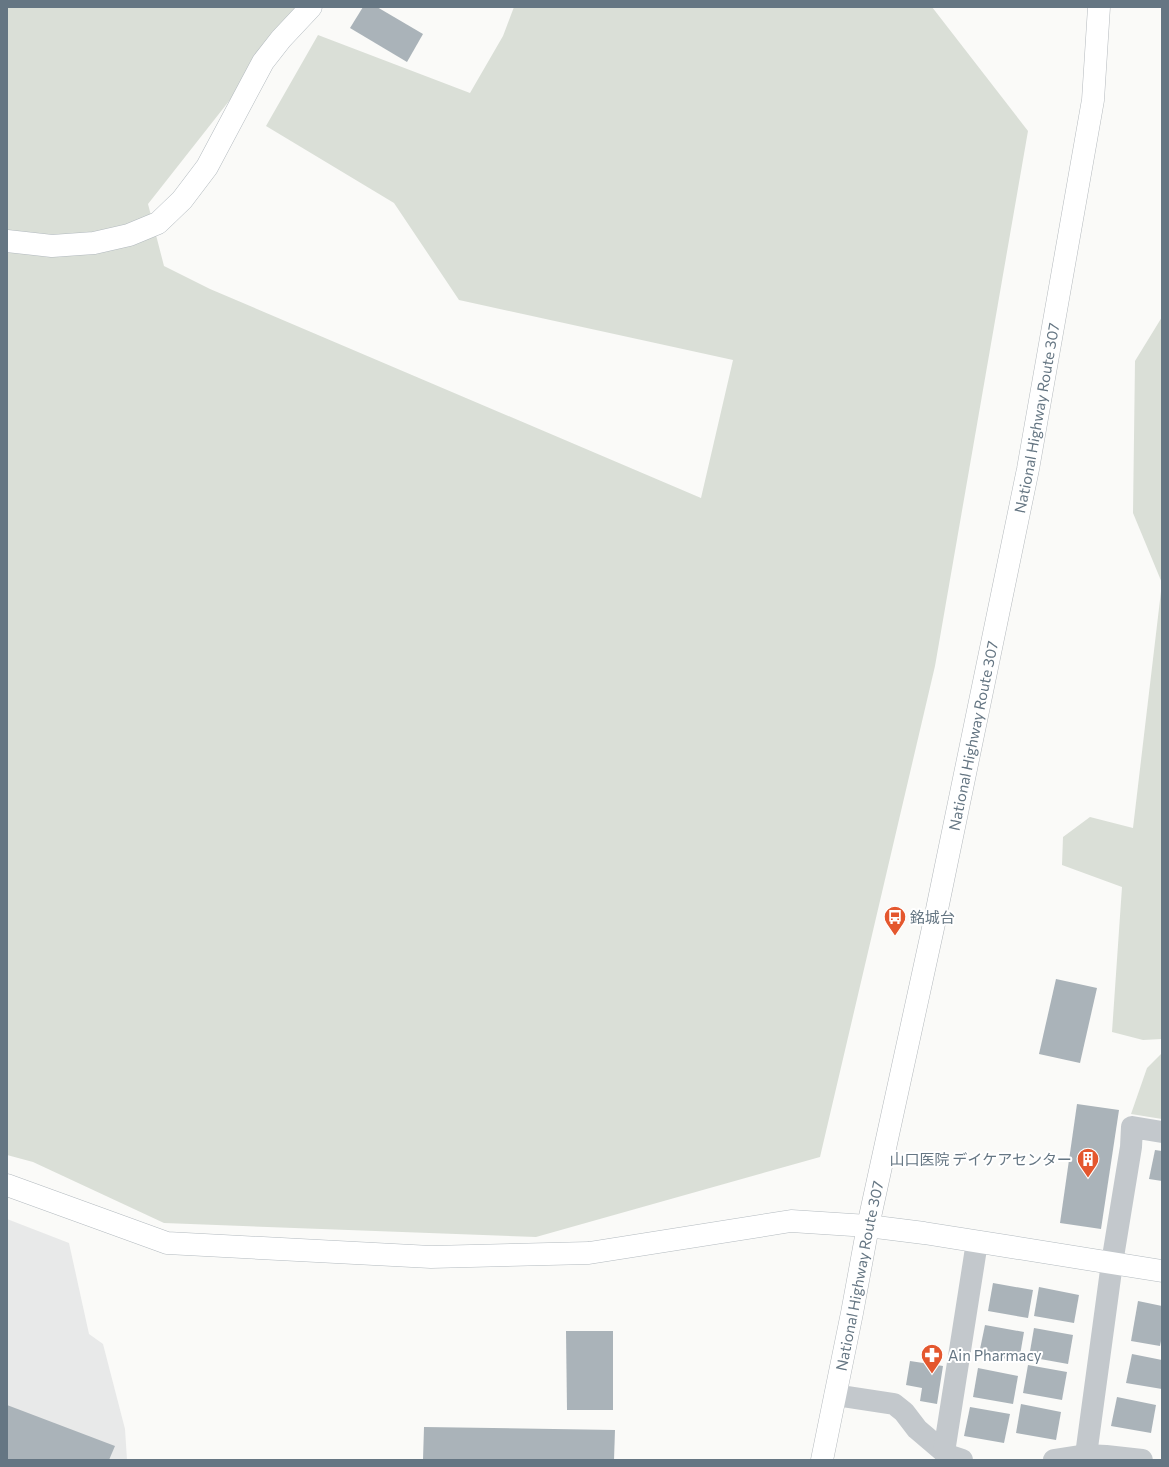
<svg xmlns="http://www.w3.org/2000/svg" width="1169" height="1467" viewBox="0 0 1169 1467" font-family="Commissioner,'Noto Sans JP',sans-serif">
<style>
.built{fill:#e8e9e9}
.green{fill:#dadfd7}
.building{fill:#aab3b9}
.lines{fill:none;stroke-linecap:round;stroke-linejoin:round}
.secondary-casing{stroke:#b3babf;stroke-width:23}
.highway-casing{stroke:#b4b9bd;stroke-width:23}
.street{stroke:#c3c8cc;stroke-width:22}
.secondary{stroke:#fff;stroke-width:22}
.highway{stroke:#fff;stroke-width:22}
.labels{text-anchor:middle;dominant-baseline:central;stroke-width:4;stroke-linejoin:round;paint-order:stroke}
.street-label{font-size:15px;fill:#657683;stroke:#fff}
.poi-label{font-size:15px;fill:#657683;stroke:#fff;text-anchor:start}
</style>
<rect width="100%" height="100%" fill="#fafaf8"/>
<path class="built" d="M 7,1219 L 69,1243 L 89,1334 L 103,1344 L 125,1429 L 127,1460 L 7,1460 Z"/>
<g class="green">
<path d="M 7,7 L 303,7 L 148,204 L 164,266 L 210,289 L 701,498 L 733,360 L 459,300 L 394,203 L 266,126 L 318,35 L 470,93 L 503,36 L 514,7 L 932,7 L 1028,131 L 935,666 L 820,1157 L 536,1237 L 164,1223 L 33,1162 L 7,1155 Z"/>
<path d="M 1162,317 L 1162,1039 L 1143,1040 L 1112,1032 L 1122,887 L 1062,865 L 1063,837 L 1090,817 L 1133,828 L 1162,583 L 1133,513 L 1135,361 Z"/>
<path d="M 1162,1053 L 1162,1119 L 1131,1114 L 1147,1068 Z"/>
</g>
<g class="building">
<path d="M 363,7 L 377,7 L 423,34 L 407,62 L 350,28 Z"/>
<path d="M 1056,979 L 1097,988 L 1080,1063 L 1039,1054 Z"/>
<path d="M 1077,1104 L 1119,1110 L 1101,1229 L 1060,1223 Z"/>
<path d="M 1155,1150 L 1162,1151 L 1162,1181 L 1149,1179 Z"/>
<path d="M 993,1283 L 1033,1290 L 1028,1318 L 988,1311 Z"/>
<path d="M 1039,1287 L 1079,1295 L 1074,1323 L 1034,1316 Z"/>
<path d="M 1138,1301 L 1162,1306 L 1162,1336 L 1160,1346 L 1131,1341 Z"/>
<path d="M 985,1325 L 1024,1332 L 1019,1361 L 979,1354 Z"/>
<path d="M 1034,1328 L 1073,1335 L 1068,1364 L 1029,1357 Z"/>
<path d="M 566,1331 L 613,1331 L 613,1410 L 567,1410 Z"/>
<path d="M 1132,1354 L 1162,1360 L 1162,1389 L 1126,1383 Z"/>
<path d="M 910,1361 L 943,1366 L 937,1404 L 920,1401 L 922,1388 L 906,1385 Z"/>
<path d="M 1028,1365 L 1067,1372 L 1062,1400 L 1023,1393 Z"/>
<path d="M 978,1368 L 1018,1376 L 1013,1404 L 973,1397 Z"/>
<path d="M 1117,1397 L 1156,1405 L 1151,1433 L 1111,1426 Z"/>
<path d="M 1021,1404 L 1061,1412 L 1056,1440 L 1016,1433 Z"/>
<path d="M 7,1405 L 115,1446 L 109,1460 L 7,1460 Z"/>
<path d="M 970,1407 L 1010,1414 L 1004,1443 L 964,1436 Z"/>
<path d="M 424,1427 L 615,1430 L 614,1460 L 423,1460 Z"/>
</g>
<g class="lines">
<g class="secondary-casing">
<g id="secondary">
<path d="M 7,241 L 52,246 L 94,243 L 129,235 L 158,223 L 182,200 L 207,167 L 263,62 L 281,39 L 311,7"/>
<path d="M 7,1185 L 167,1243 L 431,1257 L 589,1253 L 791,1221 L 868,1226 L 924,1233 L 1162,1271"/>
</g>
</g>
<g class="highway-casing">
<g id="highway">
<path id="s1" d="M 822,1460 L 852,1313 L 868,1226 L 935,919 L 1028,469 L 1093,100 L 1099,7"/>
</g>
</g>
<g class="street">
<path d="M 835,1395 L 894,1404 L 904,1412 L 917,1429 L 944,1452 L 950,1456 L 962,1460"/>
<path d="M 944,1452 L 977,1242"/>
<path d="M 1086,1455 L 1112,1263 L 1131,1147 L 1132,1127 L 1162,1132"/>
<path d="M 1054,1460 L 1086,1455 L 1106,1456 L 1142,1460"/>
</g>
<use href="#secondary" class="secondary"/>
<use href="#highway" class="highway"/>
</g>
<defs>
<g id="bus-pin" transform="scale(1.15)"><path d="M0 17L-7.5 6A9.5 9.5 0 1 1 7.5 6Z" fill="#e4572e" stroke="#fff"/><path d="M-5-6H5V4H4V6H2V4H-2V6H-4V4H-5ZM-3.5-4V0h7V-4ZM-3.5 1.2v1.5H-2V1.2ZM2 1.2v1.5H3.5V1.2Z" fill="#fff"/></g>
<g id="building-pin" transform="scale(1.15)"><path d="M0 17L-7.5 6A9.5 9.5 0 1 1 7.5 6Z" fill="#e4572e" stroke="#fff"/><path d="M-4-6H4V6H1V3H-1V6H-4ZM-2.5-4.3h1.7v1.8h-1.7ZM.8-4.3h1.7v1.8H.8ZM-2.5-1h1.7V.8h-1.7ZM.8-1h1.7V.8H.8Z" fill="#fff"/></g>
<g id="pharmacy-pin" transform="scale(1.15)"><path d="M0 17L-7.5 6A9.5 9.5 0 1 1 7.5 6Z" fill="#e4572e" stroke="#fff"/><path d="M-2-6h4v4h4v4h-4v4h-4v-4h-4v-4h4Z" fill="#fff"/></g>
</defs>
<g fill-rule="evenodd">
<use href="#bus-pin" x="895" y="917"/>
<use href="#building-pin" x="1088" y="1159"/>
<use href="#pharmacy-pin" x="932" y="1355"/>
</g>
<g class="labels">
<g class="street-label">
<text stroke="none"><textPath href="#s1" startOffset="1064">National Highway Route 307</textPath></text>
<text stroke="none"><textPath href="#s1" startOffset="740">National Highway Route 307</textPath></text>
<text stroke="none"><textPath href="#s1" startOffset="188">National Highway Route 307</textPath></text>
</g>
<g class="poi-label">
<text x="910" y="917">銘城台</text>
<text x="1072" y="1159" text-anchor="end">山口医院 デイケアセンター</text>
<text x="948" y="1355">Ain Pharmacy</text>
</g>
</g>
<rect width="1169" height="1467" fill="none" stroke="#657683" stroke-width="16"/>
</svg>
